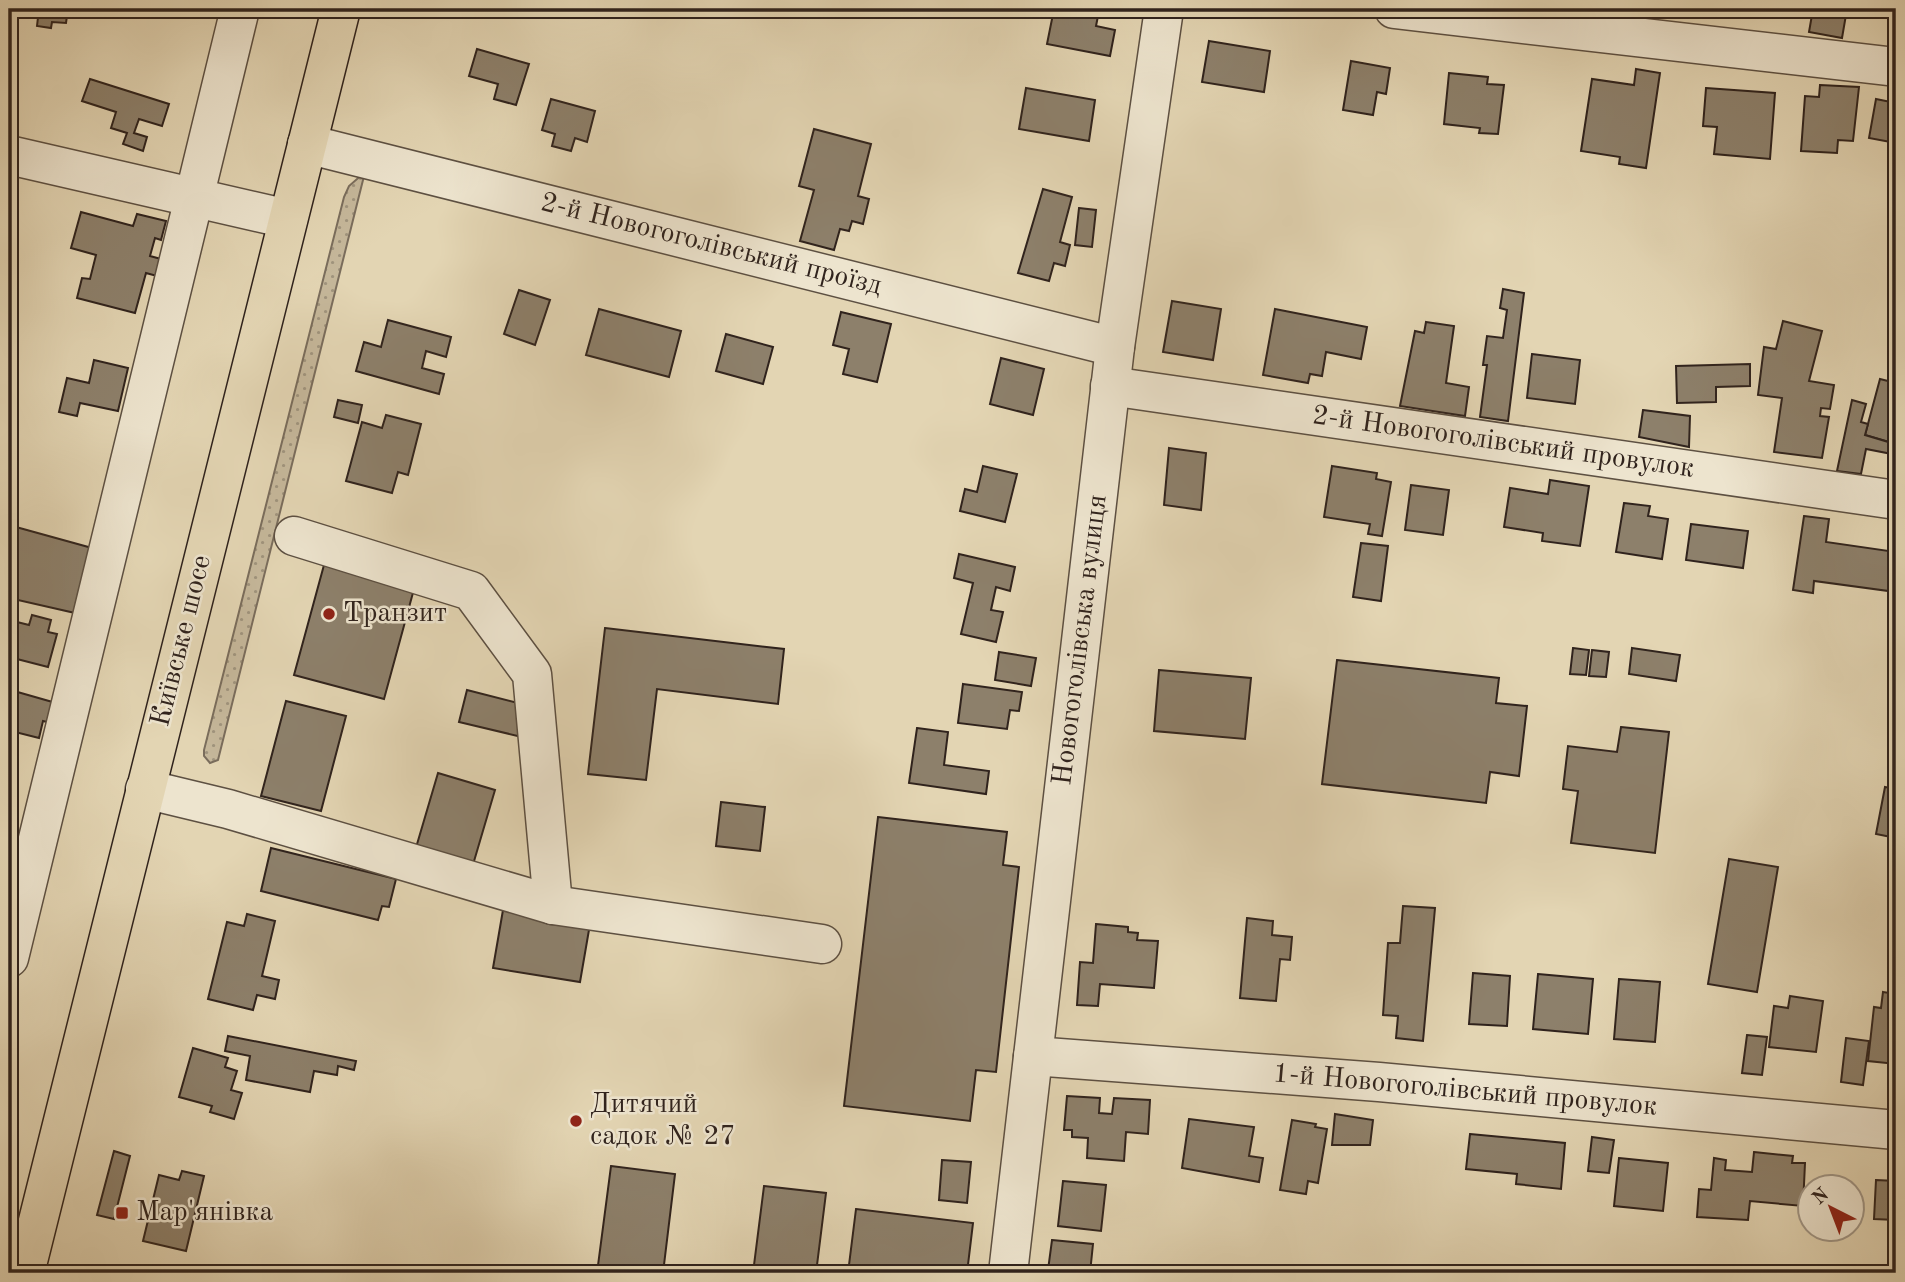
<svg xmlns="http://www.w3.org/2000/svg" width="1905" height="1282" viewBox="0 0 1905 1282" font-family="'Old Standard TT',serif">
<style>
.grass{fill:url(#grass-dots);stroke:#7a6d5c;stroke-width:2}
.building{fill:#8d806b;stroke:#30231d;stroke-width:2}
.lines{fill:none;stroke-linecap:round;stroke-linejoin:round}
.minor-casing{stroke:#5d5042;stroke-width:41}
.major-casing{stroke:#30231d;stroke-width:41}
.minor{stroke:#ede4ce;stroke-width:38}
.major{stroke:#e3d5b3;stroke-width:38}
.poi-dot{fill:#8f2418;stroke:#ede4ce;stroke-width:2.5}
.labels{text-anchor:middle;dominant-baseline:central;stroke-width:5;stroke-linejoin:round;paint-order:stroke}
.street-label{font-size:28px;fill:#30231d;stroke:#ede4ce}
.poi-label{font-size:28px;fill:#30231d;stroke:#ede4ce;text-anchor:start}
</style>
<defs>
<pattern id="grass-dots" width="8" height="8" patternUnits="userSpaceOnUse" patternTransform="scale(1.75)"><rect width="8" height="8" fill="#c5b79a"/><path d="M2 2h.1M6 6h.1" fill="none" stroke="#a0947d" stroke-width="1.8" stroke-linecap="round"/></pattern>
</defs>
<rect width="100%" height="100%" fill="#e3d5b3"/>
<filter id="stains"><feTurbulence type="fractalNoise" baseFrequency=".00286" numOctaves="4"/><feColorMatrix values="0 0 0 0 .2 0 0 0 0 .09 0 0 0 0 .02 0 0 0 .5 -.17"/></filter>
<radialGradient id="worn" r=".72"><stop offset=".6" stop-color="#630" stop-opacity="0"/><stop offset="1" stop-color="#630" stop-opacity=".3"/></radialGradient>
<path class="grass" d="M 365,172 L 218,760 L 210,763 L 204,756 L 204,750 L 344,197 L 349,186 Z"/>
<g class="building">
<path d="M 39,9 L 68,9 L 66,23 L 52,22 L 51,28 L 37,26 Z"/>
<path d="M 1054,9 L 1099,11 L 1096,26 L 1115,30 L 1110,56 L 1047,44 Z"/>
<path d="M 1643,9 L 1658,9 L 1655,22 L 1641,20 Z"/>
<path d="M 1813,9 L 1847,9 L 1842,38 L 1809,32 Z"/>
<path d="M 1209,41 L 1270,51 L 1264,92 L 1202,82 Z"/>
<path d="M 477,49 L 529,64 L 516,105 L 494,99 L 498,84 L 469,76 Z"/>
<path d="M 1351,61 L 1390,68 L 1386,94 L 1377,92 L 1373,115 L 1343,110 Z"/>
<path d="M 1636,69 L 1660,73 L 1646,168 L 1619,164 L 1620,157 L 1581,151 L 1592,79 L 1634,85 Z"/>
<path d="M 1449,73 L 1488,77 L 1487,84 L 1504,85 L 1498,134 L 1479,133 L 1480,128 L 1444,124 Z"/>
<path d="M 90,79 L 169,104 L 162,126 L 139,119 L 134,133 L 147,137 L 143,151 L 123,144 L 127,133 L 111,128 L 116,112 L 82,101 Z"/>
<path d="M 1820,85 L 1859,87 L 1853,141 L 1838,140 L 1837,153 L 1801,151 L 1805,96 L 1819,97 Z"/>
<path d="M 1026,88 L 1095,100 L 1089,141 L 1019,129 Z"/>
<path d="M 1706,88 L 1775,93 L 1770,159 L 1714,154 L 1717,127 L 1703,126 Z"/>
<path d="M 551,99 L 595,111 L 587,142 L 575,138 L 571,151 L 552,146 L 555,134 L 542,130 Z"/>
<path d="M 1876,99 L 1896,103 L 1896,143 L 1869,138 Z"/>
<path d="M 814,129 L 871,144 L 858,196 L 869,199 L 863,224 L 852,221 L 849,231 L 840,229 L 834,250 L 800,241 L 814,190 L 799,186 Z"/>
<path d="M 1043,189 L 1072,197 L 1060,242 L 1070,245 L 1065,266 L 1054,263 L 1049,281 L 1018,273 Z"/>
<path d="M 1079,208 L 1096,210 L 1092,247 L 1075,245 Z"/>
<path d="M 81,212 L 133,226 L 137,214 L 166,221 L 161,240 L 155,238 L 150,256 L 161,259 L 157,276 L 146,273 L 135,313 L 77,298 L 82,278 L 90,279 L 96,255 L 71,248 Z"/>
<path d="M 1503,289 L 1524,293 L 1508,421 L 1480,417 L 1487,365 L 1483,365 L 1487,336 L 1503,338 L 1507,310 L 1500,308 Z"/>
<path d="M 519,290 L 550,300 L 535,345 L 504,334 Z"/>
<path d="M 1172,301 L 1221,309 L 1213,360 L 1163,352 Z"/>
<path d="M 599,309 L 681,331 L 669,377 L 586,355 Z"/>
<path d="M 1275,309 L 1367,327 L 1361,359 L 1326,352 L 1322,376 L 1310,374 L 1308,383 L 1263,375 Z"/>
<path d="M 841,312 L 891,324 L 877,382 L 843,374 L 849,349 L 833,345 Z"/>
<path d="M 388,320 L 451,337 L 446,357 L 426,351 L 422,368 L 444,374 L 439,394 L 356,371 L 364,342 L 381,347 Z"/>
<path d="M 1783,321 L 1822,331 L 1809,381 L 1834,385 L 1830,409 L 1821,408 L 1820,416 L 1829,417 L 1822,458 L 1774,452 L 1782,398 L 1758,395 L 1764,347 L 1776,349 Z"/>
<path d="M 1426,322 L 1454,326 L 1446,383 L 1469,387 L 1465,416 L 1400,406 L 1415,331 L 1424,333 Z"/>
<path d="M 726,334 L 773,347 L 763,384 L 716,371 Z"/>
<path d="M 1532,354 L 1580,360 L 1575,404 L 1527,398 Z"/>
<path d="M 1001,358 L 1044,369 L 1033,415 L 990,404 Z"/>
<path d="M 94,360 L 128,368 L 118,411 L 80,403 L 77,416 L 59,412 L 67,378 L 89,383 Z"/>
<path d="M 1750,364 L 1750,386 L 1716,387 L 1716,402 L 1677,403 L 1676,366 Z"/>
<path d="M 1880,379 L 1896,383 L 1896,444 L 1865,435 Z"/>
<path d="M 338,400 L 362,405 L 358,423 L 334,417 Z"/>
<path d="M 1852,400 L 1866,404 L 1861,422 L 1868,424 L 1865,435 L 1895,444 L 1892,454 L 1866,449 L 1861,474 L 1837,471 Z"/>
<path d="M 1643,410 L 1690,416 L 1689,447 L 1639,437 Z"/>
<path d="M 386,415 L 421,424 L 408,475 L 398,472 L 392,493 L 346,481 L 362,422 L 382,428 Z"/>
<path d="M 1169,448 L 1206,453 L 1201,510 L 1164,505 Z"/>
<path d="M 983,466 L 1017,474 L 1005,522 L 960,511 L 965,489 L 977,492 Z"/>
<path d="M 1332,466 L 1377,473 L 1376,479 L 1391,482 L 1382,536 L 1368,534 L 1370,524 L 1324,517 Z"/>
<path d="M 1550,480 L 1589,486 L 1580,546 L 1542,541 L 1543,533 L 1504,527 L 1510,488 L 1548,494 Z"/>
<path d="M 1411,485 L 1449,490 L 1443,535 L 1405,530 Z"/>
<path d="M 1624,503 L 1650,506 L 1648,516 L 1668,519 L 1662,559 L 1616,552 Z"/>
<path d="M 1804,516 L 1829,519 L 1826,542 L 1896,552 L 1896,592 L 1814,581 L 1813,593 L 1793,590 Z"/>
<path d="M 1691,524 L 1748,531 L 1743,568 L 1686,560 Z"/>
<path d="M 16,527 L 92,548 L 75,613 L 9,598 L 9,530 L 14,531 Z"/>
<path d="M 1361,543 L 1388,546 L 1381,601 L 1353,597 Z"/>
<path d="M 327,554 L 417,578 L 384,699 L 294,675 Z"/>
<path d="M 959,554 L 1015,567 L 1010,591 L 996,587 L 991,610 L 1003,612 L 996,642 L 961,634 L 973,583 L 954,578 Z"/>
<path d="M 9,613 L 9,620 L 29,625 L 32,615 L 51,620 L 48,632 L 57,634 L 48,667 L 13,658 L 9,673 Z"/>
<path d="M 605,628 L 784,649 L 778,704 L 657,689 L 646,780 L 588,774 Z"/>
<path d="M 1573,648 L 1589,650 L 1586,675 L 1570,674 Z"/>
<path d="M 1632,648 L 1680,655 L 1676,681 L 1629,674 Z"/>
<path d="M 1592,650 L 1609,652 L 1606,677 L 1589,676 Z"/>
<path d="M 999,652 L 1036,658 L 1031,686 L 995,680 Z"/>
<path d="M 1337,660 L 1499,678 L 1496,703 L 1527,706 L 1519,776 L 1490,772 L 1486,803 L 1322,784 Z"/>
<path d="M 1159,670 L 1251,678 L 1245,739 L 1154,731 Z"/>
<path d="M 963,684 L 1022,692 L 1019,711 L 1010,710 L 1007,729 L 958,723 Z"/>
<path d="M 467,690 L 530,706 L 522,737 L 459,722 Z"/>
<path d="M 14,691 L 56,703 L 51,723 L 43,721 L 39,738 L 11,731 L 9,710 Z"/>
<path d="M 286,701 L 346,716 L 321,811 L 261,796 Z"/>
<path d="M 1621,727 L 1669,732 L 1655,853 L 1571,843 L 1578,791 L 1563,789 L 1568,746 L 1617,752 Z"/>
<path d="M 917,728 L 948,732 L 944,765 L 989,771 L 986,794 L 909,783 Z"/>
<path d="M 438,773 L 495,790 L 472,868 L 415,851 Z"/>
<path d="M 1885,787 L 1896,789 L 1896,838 L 1876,834 Z"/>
<path d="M 721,802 L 765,807 L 760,851 L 716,846 Z"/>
<path d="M 9,812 L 15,814 L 9,839 Z"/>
<path d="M 878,817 L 1007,832 L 1003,865 L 1019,867 L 996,1072 L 976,1070 L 970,1121 L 844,1106 Z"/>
<path d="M 271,848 L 396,879 L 389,907 L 382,906 L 378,920 L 261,891 Z"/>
<path d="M 1729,859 L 1778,867 L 1757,992 L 1708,984 Z"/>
<path d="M 1403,906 L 1435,908 L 1423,1041 L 1396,1038 L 1398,1016 L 1383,1015 L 1388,943 L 1400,943 Z"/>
<path d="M 503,910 L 590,924 L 580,982 L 493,968 Z"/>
<path d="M 247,914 L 275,921 L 262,976 L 279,980 L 275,999 L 257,995 L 253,1010 L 208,999 L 227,922 L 244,926 Z"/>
<path d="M 1247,918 L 1273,921 L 1272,935 L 1292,937 L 1290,960 L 1280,959 L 1276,1001 L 1240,998 Z"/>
<path d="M 1096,924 L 1128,927 L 1128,932 L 1138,933 L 1137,940 L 1158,941 L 1154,988 L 1100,984 L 1098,1006 L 1077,1005 L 1080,962 L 1093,963 Z"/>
<path d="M 1473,973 L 1510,976 L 1507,1026 L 1469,1024 Z"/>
<path d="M 1538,974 L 1593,979 L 1588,1034 L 1533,1029 Z"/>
<path d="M 1619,979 L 1660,982 L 1655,1042 L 1614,1039 Z"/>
<path d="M 1883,992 L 1896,994 L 1896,1064 L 1868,1061 L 1874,1007 L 1881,1008 Z"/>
<path d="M 1790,996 L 1823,1001 L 1816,1052 L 1769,1047 L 1774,1006 L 1788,1008 Z"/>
<path d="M 1747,1035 L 1767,1037 L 1762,1075 L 1742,1073 Z"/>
<path d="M 228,1036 L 356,1061 L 354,1070 L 338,1066 L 337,1075 L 314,1071 L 310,1092 L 246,1080 L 250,1056 L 225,1051 Z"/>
<path d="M 1846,1038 L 1869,1041 L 1863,1085 L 1841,1082 Z"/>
<path d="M 193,1048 L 228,1058 L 225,1067 L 237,1071 L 231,1090 L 242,1093 L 234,1119 L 210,1112 L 212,1106 L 179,1097 Z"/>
<path d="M 1067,1096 L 1100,1098 L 1099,1113 L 1112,1114 L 1114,1098 L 1150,1100 L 1148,1134 L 1126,1132 L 1124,1161 L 1087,1158 L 1088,1138 L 1072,1137 L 1072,1130 L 1064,1130 Z"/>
<path d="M 1335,1114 L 1373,1120 L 1370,1145 L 1332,1145 Z"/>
<path d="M 1189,1119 L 1254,1127 L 1249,1156 L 1263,1158 L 1259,1182 L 1182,1168 Z"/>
<path d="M 1292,1120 L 1316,1124 L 1315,1127 L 1327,1129 L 1318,1183 L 1308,1181 L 1306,1194 L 1280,1190 Z"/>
<path d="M 1470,1134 L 1565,1143 L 1561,1189 L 1516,1184 L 1517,1174 L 1466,1169 Z"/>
<path d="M 1592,1137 L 1614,1140 L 1609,1173 L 1588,1171 Z"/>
<path d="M 114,1151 L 130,1156 L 114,1219 L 97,1215 Z"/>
<path d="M 1754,1152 L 1793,1156 L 1792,1163 L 1805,1163 L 1803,1206 L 1750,1201 L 1748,1220 L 1697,1217 L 1699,1189 L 1711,1190 L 1714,1158 L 1726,1160 L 1725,1170 L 1752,1172 Z"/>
<path d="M 1619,1158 L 1668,1163 L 1663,1211 L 1614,1206 Z"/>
<path d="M 942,1160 L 971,1162 L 967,1203 L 939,1200 Z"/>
<path d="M 611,1166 L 675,1174 L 663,1273 L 597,1273 Z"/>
<path d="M 182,1171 L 204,1176 L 186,1251 L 143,1241 L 159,1175 L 179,1180 Z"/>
<path d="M 1876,1180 L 1896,1181 L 1896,1220 L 1874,1219 Z"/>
<path d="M 1063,1181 L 1106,1185 L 1101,1231 L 1058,1226 Z"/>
<path d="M 764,1186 L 826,1193 L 816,1273 L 753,1273 Z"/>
<path d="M 856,1209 L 973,1223 L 967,1273 L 848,1273 Z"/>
<path d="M 1052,1240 L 1093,1244 L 1090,1273 L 1048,1270 Z"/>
</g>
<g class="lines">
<g class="minor-casing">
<g id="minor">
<path d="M 1394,9 L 1896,67"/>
<path d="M 307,144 L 1115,347"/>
<path d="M 9,155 L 288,219"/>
<path d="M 1110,386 L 1896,500"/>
<path d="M 294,536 L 471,591 L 532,674 L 553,905"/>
<path d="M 145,789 L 228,809 L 553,905 L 822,944"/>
<path d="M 9,958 L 240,9"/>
<path d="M 1033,1056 L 1379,1082 L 1896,1130"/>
<path d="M 1008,1273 L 1115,347 L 1164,9"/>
</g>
</g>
<g class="major-casing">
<path id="major" d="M 25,1273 L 341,9"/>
</g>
<use href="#minor" class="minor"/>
<use href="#major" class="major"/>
</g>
<g class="poi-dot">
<circle cx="329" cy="614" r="7"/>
<circle cx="576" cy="1121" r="7"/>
<rect x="115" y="1206" width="14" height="14" rx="3.5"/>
</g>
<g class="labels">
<g class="street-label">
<text transform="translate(711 245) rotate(14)">2-й Новогоголівський проїзд</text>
<text transform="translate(1503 443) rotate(8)">2-й Новогоголівський провулок</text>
<text transform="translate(1081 640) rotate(-83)">Новогоголівська вулиця</text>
<text transform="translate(182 641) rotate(-76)">Київське шосе</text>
<text transform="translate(1465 1091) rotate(5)">1-й Новогоголівський провулок</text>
</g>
<g class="poi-label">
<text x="343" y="614">Транзит</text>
<text x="590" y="1105">Дитячий<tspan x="590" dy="32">садок № 27</tspan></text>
<text x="136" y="1213">Мар'янівка</text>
</g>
</g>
<rect width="1905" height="1282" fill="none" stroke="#e3d5b3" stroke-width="35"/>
<rect x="10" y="10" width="1884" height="1261" fill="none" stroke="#30231d" stroke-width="3.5"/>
<rect x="18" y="18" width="1870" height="1247" fill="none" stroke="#30231d" stroke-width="2"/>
<g transform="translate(1831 1208) rotate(318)"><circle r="33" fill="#ede4ce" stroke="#a19787" stroke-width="2"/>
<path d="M0-5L12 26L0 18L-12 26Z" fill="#8f2418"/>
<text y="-10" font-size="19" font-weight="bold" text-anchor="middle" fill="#30231d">N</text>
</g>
<rect width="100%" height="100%" filter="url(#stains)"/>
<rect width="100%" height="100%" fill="url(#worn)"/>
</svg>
